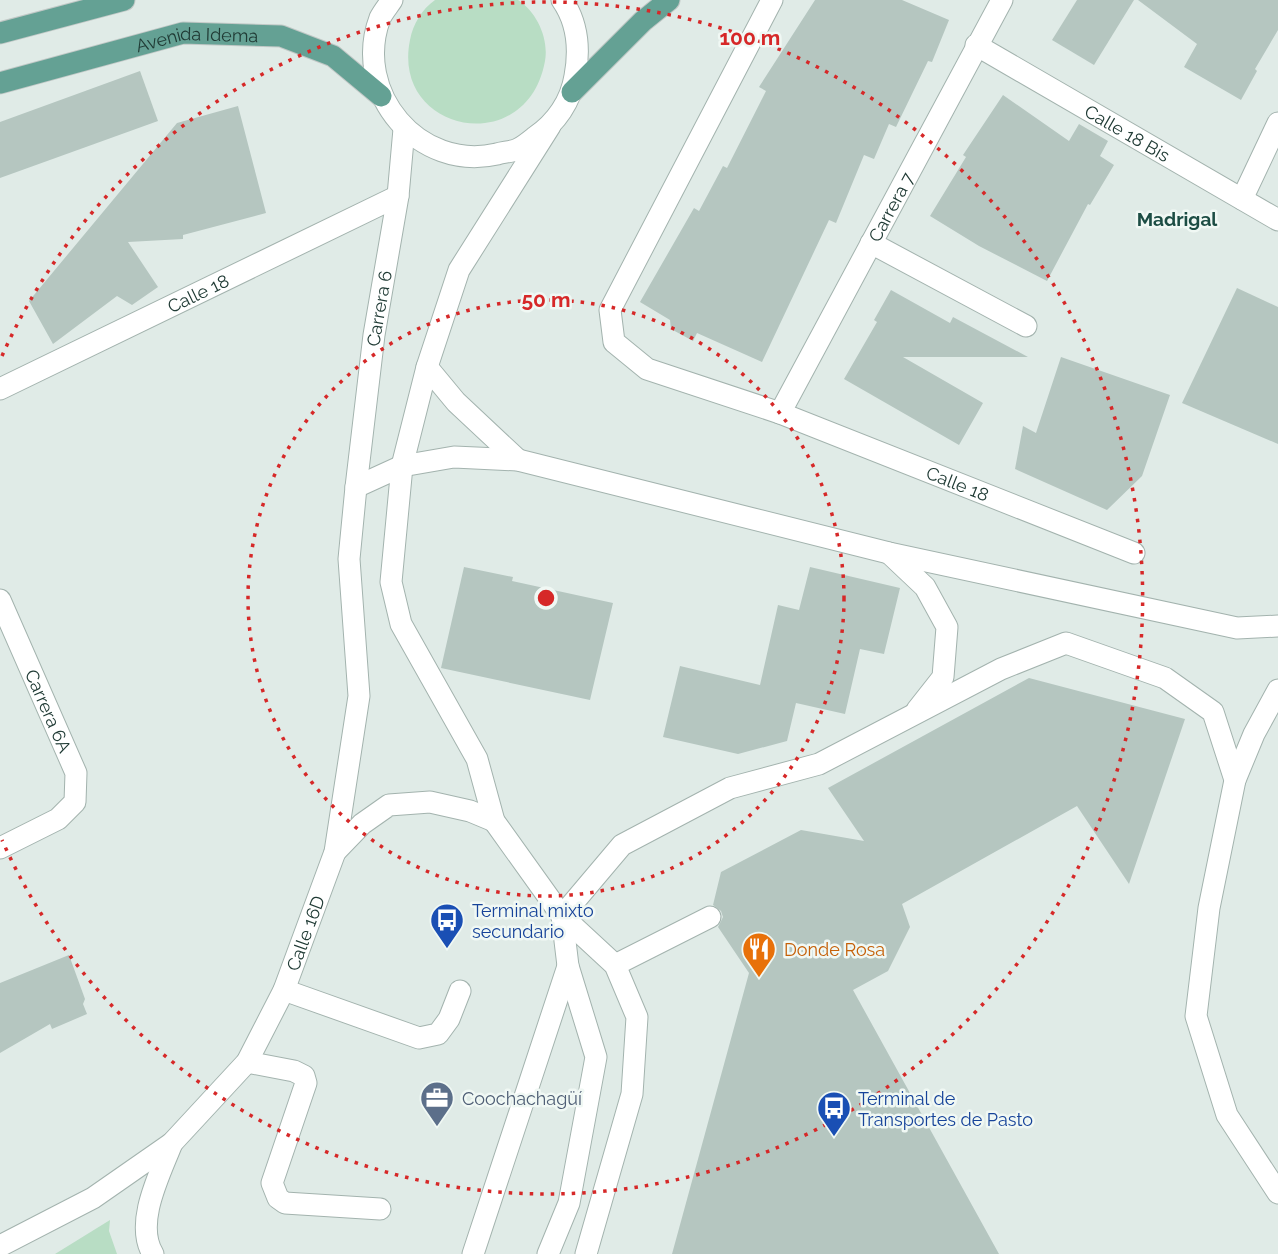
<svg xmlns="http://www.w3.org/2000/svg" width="1278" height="1254" viewBox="0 0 1278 1254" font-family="Raleway,sans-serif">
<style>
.green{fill:#b8ddc4}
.building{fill:#b5c6c0}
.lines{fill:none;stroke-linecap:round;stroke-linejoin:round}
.minor-casing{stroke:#a3b3ae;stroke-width:23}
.major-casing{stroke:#c1c8c6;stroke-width:23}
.minor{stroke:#fff;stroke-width:21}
.major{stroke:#64a194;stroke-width:21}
.ring{fill:none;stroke:#d62828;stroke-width:3.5;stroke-dasharray:3.5 7}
.labels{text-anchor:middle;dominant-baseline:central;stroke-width:5;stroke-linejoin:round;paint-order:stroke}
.street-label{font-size:18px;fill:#203b35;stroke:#f0f8f4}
.transit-label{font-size:18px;fill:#164399;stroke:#f0f8f4;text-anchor:start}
.food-label{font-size:18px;fill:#c56008;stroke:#f0f8f4;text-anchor:start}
.service-label{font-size:18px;fill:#4e5e75;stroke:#f0f8f4;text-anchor:start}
.neighbourhood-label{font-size:19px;font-weight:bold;fill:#1c4d44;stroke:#f0f8f4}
.centre{fill:#d62828;stroke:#f0f8f4;stroke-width:3.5}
.ring-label{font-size:21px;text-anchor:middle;font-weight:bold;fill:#d62828;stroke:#f0f8f4;stroke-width:5;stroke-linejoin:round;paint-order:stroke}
</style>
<rect width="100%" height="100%" fill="#e0ebe7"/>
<g class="green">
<path d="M 435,0 L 518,0 C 537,12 549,39 545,61 C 527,160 391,133 410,40 C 413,24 422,9 435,0 Z"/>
<path d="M 110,1220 L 109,1231 L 117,1254 L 55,1254 Z"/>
</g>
<g class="building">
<path d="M 815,0 L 902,0 L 949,20 L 932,62 L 928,61 L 896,127 L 889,124 L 874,159 L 864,155 L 836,223 L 829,220 L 762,362 L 697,333 L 693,341 L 671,329 L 670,320 L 640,302 L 694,208 L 699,211 L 723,166 L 727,168 L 766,91 L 759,87 Z"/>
<path d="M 1077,0 L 1134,0 L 1094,65 L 1052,40 Z"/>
<path d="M 1138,0 L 1278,0 L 1278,30 L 1255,69 L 1257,71 L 1241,100 L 1184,67 L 1197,44 Z"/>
<path d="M 140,71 L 158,121 L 0,178 L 0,122 Z"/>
<path d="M 1003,95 L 1069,141 L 1079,124 L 1108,141 L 1100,156 L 1114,165 L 1090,205 L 1088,204 L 1047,281 L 979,246 L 930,216 L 966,157 L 963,155 Z"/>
<path d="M 238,106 L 266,213 L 183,235 L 183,239 L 128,242 L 158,287 L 132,305 L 117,296 L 53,344 L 29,301 L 177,123 Z"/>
<path d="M 1237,288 L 1278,307 L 1278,444 L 1182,403 Z"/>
<path d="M 891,290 L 950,323 L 953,317 L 1028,357 L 903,357 L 983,403 L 959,445 L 844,379 L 877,322 L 874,320 Z"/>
<path d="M 1061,357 L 1170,395 L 1142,476 L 1107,510 L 1015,469 L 1023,426 L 1036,433 Z"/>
<path d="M 464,567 L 513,577 L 512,581 L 613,603 L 590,700 L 441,668 Z"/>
<path d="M 810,567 L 900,588 L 884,654 L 860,649 L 845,714 L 796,703 L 787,741 L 738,754 L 663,737 L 680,666 L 760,685 L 778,605 L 799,610 Z"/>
<path d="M 1029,678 L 1185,719 L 1129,884 L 1077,806 L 902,904 L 910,927 L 888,971 L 853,990 L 999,1254 L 672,1254 L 749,973 L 718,927 L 723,917 L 721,911 L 713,905 L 721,872 L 801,830 L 864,841 L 828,788 Z"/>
<path d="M 69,955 L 85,999 L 83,1004 L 87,1014 L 52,1029 L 50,1024 L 0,1053 L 0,983 Z"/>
</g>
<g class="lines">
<g class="minor-casing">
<g id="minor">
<path d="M 392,0 C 388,6 383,12 380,18 C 352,93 419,172 497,154 C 503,152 512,152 518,149 C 524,146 530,141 535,137 C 556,123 571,101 575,76 C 580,49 578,23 562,0"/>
<path id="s1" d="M 772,0 L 610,310 L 614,342 L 647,369 L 780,413 L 1134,553"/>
<path id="s2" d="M 976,45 L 1278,220"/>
<path d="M 550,126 L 459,270 L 427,367 L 402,466 L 391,582 L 401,624 L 477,759 L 494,821 L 562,916 L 615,965 L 637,1017 L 632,1094 L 586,1254"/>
<path d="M 1242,199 L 1278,123"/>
<path d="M 871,243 L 1026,326"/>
<path d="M 427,367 L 456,402 L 518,460"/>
<path id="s3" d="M 0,389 L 398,196"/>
<path id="s4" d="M 780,413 L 1002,0"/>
<path d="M 356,487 L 402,466 L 454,457 L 518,460 L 889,553 L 1237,628 L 1278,626"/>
<path d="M 889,553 L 925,587 L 947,627 L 943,677 L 917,710"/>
<path id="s5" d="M 0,600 L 76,773 L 75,802 L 58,819 L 0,848"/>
<path d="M 1235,780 L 1254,734 L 1278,690"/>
<path d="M 335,852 L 362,824 L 389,805 L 430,802 L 470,811 L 494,821"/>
<path d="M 615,965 L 710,917"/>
<path d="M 284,990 L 419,1038 L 438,1034 L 449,1019 L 460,991"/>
<path d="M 247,1062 L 294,1071 L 304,1076 L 306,1083 L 272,1183 L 278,1198 L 285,1203 L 380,1209"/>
<path id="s6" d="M 0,1246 L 93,1198 L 172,1143 L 247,1062 L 284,990 L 335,852 L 359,696 L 349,559 L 356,487 L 374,335 L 398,196 L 404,129"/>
<path d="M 153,1254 C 134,1223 160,1174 172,1143"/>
<path d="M 473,1254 L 568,966"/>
<path d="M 548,1254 L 569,1203 L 596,1057 L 568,966 L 562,916 L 622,845 L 730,788 L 819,764 L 1001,669 L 1066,643 L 1165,678 L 1213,712 L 1235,780 L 1209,908 L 1196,1016 L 1227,1115 L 1278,1193"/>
</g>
</g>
<g class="major-casing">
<g id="major">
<path d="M 0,33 L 124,0"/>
<path id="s7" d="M 0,83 L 183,33 L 281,36 L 333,56 L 381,96"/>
<path d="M 572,92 L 643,21 L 669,0"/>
</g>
</g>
<use href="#minor" class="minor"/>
<use href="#major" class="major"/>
</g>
<g class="ring">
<circle cx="546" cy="598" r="298"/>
<path d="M2 356A596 596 0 1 1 2 840"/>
</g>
<defs>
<g id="bus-pin" transform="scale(1.75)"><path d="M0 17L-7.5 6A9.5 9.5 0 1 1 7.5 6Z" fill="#1a4fb4" stroke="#f0f8f4"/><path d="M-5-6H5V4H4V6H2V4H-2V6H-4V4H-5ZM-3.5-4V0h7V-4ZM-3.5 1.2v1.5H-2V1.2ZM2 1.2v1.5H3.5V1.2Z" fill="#fff"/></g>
<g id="restaurant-pin" transform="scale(1.75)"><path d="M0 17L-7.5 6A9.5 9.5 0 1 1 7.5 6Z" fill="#e8710a" stroke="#f0f8f4"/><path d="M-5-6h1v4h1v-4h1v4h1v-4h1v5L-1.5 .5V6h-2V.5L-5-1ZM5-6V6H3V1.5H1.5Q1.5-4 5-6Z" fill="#fff"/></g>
<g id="office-pin" transform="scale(1.75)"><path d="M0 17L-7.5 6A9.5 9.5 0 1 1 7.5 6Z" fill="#5c6f8a" stroke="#f0f8f4"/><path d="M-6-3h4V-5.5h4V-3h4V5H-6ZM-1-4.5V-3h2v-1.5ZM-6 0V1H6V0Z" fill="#fff"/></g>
</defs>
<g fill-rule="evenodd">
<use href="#bus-pin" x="447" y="920"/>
<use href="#restaurant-pin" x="759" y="949"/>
<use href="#office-pin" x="437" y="1098"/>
<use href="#bus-pin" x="834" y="1108"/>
</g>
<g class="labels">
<g class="street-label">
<text stroke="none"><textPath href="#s7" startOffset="203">Avenida Idema</textPath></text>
<text stroke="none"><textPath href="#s2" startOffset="175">Calle 18 Bis</textPath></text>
<text stroke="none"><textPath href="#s4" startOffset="234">Carrera 7</textPath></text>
<text stroke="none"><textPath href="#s3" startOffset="220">Calle 18</textPath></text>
<text stroke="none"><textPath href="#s6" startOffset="1087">Carrera 6</textPath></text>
<text stroke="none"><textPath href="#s1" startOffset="756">Calle 18</textPath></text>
<text stroke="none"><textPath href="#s5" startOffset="121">Carrera 6A</textPath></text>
<text stroke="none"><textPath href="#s6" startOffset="453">Calle 16D</textPath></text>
</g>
<g class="transit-label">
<text x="472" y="910">Terminal mixto<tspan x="472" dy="21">secundario</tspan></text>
<text x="858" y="1098">Terminal de<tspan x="858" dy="21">Transportes de Pasto</tspan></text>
</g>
<g class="food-label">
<text x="784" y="949">Donde Rosa</text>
</g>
<g class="service-label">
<text x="462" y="1098">Coochachagüí</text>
</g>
<g class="neighbourhood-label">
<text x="1177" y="219">Madrigal</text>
</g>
</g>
<circle cx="546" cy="598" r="10" class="centre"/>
<g class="ring-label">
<text x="750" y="45">100 m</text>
<text x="546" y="307">50 m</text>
</g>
</svg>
